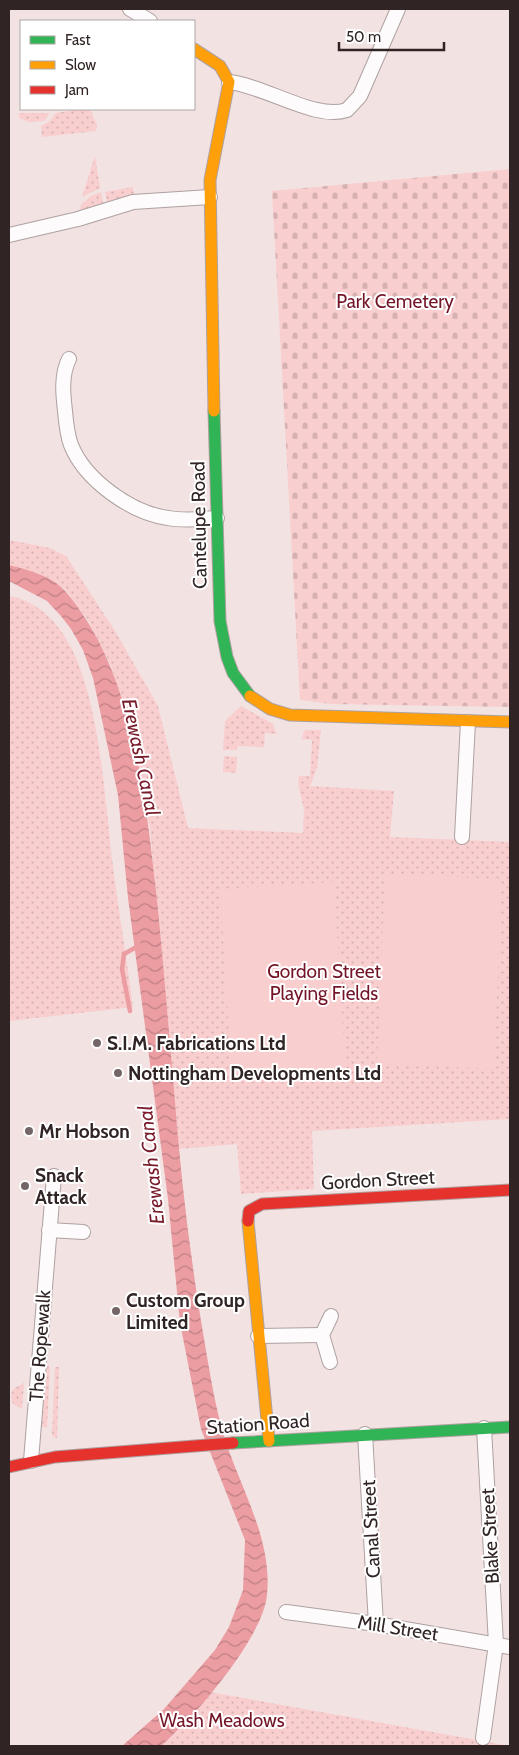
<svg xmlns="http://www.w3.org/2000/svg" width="519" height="1755" viewBox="0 0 519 1755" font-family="Cabin,sans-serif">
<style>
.green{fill:url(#green-dots)}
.cemetery{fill:url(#cemetery-stones)}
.pitch{fill:#f9cecf}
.water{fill:url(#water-waves)}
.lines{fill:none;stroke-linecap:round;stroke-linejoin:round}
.stream{stroke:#eb9da2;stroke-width:4.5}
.street-casing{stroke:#aea1a1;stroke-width:16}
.fast-casing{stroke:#aea1a1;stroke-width:13}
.slow-casing{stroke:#aea1a1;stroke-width:13}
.jam-casing{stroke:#aea1a1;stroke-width:13}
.street{stroke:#fdfbfb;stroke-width:14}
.fast{stroke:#30b455;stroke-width:11}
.slow{stroke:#ff9f0a;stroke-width:11}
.jam{stroke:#e5322d;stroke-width:11}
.poi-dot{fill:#746666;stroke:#fff;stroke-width:2}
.labels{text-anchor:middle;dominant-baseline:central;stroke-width:4;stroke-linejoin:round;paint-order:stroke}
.park-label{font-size:19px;fill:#731527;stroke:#fff}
.street-label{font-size:19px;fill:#302424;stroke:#fff}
.poi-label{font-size:19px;font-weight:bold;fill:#302424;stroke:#fff;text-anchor:start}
.water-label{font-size:20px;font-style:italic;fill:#781b2a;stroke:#fff}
</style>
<defs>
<pattern id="green-dots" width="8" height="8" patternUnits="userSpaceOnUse" patternTransform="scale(1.25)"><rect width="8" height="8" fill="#f9cecf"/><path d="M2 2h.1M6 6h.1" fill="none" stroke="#d6b1b2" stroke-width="1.8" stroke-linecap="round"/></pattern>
<pattern id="cemetery-stones" width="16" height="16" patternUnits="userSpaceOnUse" patternTransform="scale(1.25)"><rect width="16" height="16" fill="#f9cecf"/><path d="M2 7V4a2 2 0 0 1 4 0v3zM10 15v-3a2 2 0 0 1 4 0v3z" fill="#d6b1b2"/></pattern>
<pattern id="water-waves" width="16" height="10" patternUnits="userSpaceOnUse" patternTransform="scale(1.25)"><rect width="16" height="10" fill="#eb9da2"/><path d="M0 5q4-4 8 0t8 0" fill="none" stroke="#bf8084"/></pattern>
</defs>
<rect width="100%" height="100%" fill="#f3e2e2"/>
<g class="green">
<path d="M 81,109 L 90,109 L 97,125 L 96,131 L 42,137 L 41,126 L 50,121 L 56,113 Z"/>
<path d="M 19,113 L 50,113 L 44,121 L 29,122 L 19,118 Z"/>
<path d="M 95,156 L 100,188 L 82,197 Z"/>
<path d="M 133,187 L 134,195 L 107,202 L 105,192 Z"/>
<path d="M 101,192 L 103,203 L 80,211 L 81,205 L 91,196 Z"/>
<path d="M 9,540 L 50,548 L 66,556 L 115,631 L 158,706 L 188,828 L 303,833 L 304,810 L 298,783 L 299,776 L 310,776 L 312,740 L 301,739 L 305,730 L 321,730 L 317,768 L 310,786 L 394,791 L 390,837 L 510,842 L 510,1119 L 312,1131 L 314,1189 L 241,1194 L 237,1144 L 178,1149 L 150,828 L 129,726 L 111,666 L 88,620 L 64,588 L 49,579 L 9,565 Z"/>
<path d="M 9,596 C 41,601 64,629 76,658 C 101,717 105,803 113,867 C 119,914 127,960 133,1007 L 9,1021 Z"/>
<path d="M 241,706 L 273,724 L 277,734 L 265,733 L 264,747 L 237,746 L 237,750 L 223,750 L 225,721 Z"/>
<path d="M 224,756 L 237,757 L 236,773 L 223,772 Z"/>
<path d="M 47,1364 L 50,1367 L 47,1427 L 42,1427 Z"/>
<path d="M 55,1367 L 59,1367 L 57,1438 L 55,1438 L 52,1435 Z"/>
<path d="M 24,1383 L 22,1409 L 13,1404 L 11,1396 L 13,1389 Z"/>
<path d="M 210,1692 L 510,1746 L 161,1746 L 177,1732 Z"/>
</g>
<path class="cemetery" d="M 510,169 L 510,707 L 332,704 L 300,700 L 272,191 Z"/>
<g class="pitch">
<path d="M 385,874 L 502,879 L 494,1069 L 377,1064 Z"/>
<path d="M 334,882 L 346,1075 L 232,1082 L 220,889 Z"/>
</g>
<path class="water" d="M 9,565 C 28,570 53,576 66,592 C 132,669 145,793 156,891 C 163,957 168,1023 174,1090 C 180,1170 189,1248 202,1327 C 208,1361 213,1396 222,1429 C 237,1484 273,1536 267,1595 C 263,1638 194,1718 161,1746 L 122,1746 L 164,1709 L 215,1650 L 229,1627 L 243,1590 L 245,1540 L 201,1429 L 180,1323 L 168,1199 L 128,898 L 118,795 L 93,678 L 83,650 L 71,629 L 61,616 L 47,601 L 9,581 Z"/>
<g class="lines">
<path class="stream" d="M 130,1011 L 122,969 L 124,954 L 140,945"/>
<g class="street-casing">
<g id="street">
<path d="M 130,9 L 150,21"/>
<path d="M 229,82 C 266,86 316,121 347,110 L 360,96 L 398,9"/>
<path d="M 9,235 L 78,219 L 133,202 L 210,197"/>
<path d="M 69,359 C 61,375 63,394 65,411 C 66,423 67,434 71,445 C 85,480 131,513 168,518 C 184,521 201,519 217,518"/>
<path d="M 462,837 L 468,722"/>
<path d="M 49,1230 L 83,1232"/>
<path d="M 258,1336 L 322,1335"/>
<path d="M 330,1362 L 322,1335 L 331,1316"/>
<path d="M 365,1434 L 376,1624"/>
<path d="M 31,1461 L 54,1176"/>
<path d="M 286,1612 L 376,1624 L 510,1647"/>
<path d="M 483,1738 L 496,1644 L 484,1428"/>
</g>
</g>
<g class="fast-casing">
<g id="fast">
<path d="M 214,411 L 220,621 L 227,657 L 233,673 L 250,696"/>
<path d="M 233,1443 L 510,1427"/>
</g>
</g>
<g class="slow-casing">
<g id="slow">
<path d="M 194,49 L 220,66 L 229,82 L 210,180 L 214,411"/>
<path d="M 250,696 L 270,709 L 290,715 L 510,722"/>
<path d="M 248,1221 L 269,1441"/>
</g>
</g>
<g class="jam-casing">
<g id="jam">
<path d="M 248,1221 L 249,1211 L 262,1204 L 510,1190"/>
<path d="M 9,1467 L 55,1457 L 233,1443"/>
</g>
</g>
<use href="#street" class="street"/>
<use href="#fast" class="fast"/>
<use href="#slow" class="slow"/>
<use href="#jam" class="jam"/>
</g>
<g class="poi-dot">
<circle cx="97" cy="1043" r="5"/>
<circle cx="118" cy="1073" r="5"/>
<circle cx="29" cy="1131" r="5"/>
<circle cx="25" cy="1186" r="5"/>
<circle cx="116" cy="1311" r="5"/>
</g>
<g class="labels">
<g class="park-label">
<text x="395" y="301">Park Cemetery</text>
<text x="324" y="971">Gordon Street<tspan x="324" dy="22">Playing Fields</tspan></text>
<text x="222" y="1720">Wash Meadows</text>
</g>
<g class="street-label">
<text transform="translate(199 525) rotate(-91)">Cantelupe Road</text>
<text transform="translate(378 1180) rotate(-3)">Gordon Street</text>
<text transform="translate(40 1346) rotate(-86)">The Ropewalk</text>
<text transform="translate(258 1424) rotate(-4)">Station Road</text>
<text transform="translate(371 1529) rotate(-93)">Canal Street</text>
<text transform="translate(490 1536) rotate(-93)">Blake Street</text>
<text transform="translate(398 1628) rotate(9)">Mill Street</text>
</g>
<g class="poi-label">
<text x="107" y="1043">S.I.M. Fabrications Ltd</text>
<text x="128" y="1073">Nottingham Developments Ltd</text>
<text x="39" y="1131">Mr Hobson</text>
<text x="35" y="1175">Snack<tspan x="35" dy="22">Attack</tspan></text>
<text x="126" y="1300">Custom Group<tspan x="126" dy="22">Limited</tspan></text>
</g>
<g class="water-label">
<text transform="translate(141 757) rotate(78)">Erewash Canal</text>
<text transform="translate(151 1165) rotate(-96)">Erewash Canal</text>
</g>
</g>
<rect width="519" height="1755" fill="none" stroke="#302424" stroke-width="20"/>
<rect x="20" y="20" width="175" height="90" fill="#ffffff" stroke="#aca7a7"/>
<rect x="30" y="36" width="25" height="8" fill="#30b455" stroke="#aca7a7"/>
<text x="65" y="45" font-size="15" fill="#302424">Fast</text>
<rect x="30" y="61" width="25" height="8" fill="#ff9f0a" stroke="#aca7a7"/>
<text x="65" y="70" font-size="15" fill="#302424">Slow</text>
<rect x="30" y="86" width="25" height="8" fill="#e5322d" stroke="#aca7a7"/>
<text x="65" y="95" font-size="15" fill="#302424">Jam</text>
<path d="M339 42v8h105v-8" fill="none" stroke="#302424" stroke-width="2.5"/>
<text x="346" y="42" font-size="15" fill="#302424" stroke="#ffffff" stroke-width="4" paint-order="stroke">50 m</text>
</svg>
